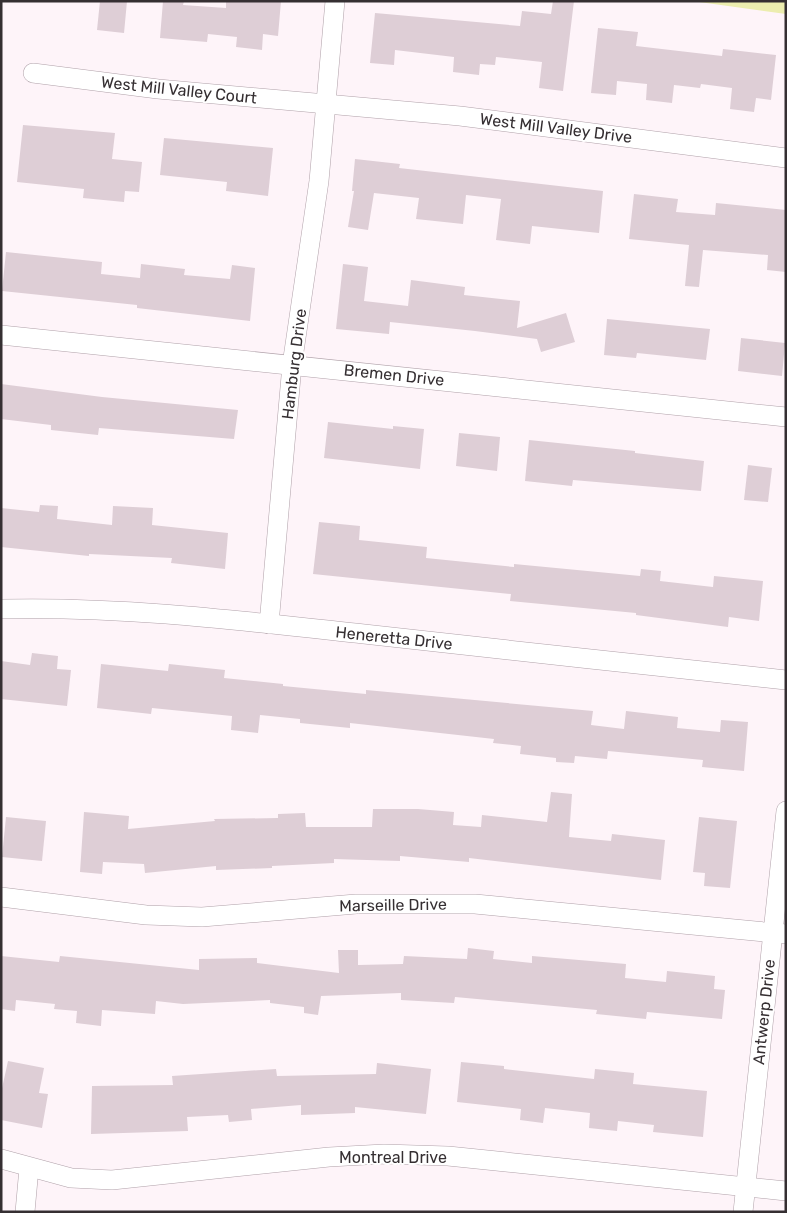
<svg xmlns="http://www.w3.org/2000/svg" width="787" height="1213" viewBox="0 0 787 1213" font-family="Rubik,sans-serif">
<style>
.green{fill:#ecedaf}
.building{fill:#deced6}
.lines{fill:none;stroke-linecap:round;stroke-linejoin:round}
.minor-casing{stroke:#b0a1a9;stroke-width:20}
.minor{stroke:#fff;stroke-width:19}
.labels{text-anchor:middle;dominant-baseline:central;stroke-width:4;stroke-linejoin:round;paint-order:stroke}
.street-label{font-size:16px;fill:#352f32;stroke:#fff}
</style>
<rect width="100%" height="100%" fill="#fef4f9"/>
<path class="green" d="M 692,1 L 786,1 L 786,14 Z"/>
<g class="building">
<path d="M 100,1 L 127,1 L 124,33 L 97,30 Z"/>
<path d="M 163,1 L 184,1 L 183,5 L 226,8 L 226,1 L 281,1 L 278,36 L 263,34 L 262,50 L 236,47 L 237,37 L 208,34 L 207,42 L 160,38 Z"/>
<path d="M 553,1 L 574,1 L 563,91 L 539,88 L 542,62 L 496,57 L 495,65 L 480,64 L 479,75 L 453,72 L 454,57 L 395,50 L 394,65 L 370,63 L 375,13 L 520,26 L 522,11 L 551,14 Z"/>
<path d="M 598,28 L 638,32 L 636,46 L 722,56 L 723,49 L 776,55 L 771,100 L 756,98 L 754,112 L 730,109 L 732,88 L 701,84 L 700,88 L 674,85 L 672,103 L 646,100 L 647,84 L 617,81 L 616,95 L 591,93 Z"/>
<path d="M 23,125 L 115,133 L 112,159 L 142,162 L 139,192 L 125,191 L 124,202 L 83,198 L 84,189 L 17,182 Z"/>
<path d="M 164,138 L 273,148 L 268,196 L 226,191 L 227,182 L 160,175 Z"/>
<path d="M 355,159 L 400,164 L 399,168 L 603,191 L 599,233 L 532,226 L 530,244 L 496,240 L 501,199 L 466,195 L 463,224 L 416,219 L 419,198 L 374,193 L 368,230 L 348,227 L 354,191 L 352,191 Z"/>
<path d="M 634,194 L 678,199 L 676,212 L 715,215 L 716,203 L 786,210 L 786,272 L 767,270 L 768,255 L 703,250 L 699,287 L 685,286 L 689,245 L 629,239 Z"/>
<path d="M 6,252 L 102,262 L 101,274 L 140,278 L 141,264 L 185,269 L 184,275 L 230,279 L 232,265 L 255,268 L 250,321 L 137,308 L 137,305 L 2,291 Z"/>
<path d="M 343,264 L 368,267 L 364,301 L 408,306 L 411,280 L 465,287 L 464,295 L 520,301 L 517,328 L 566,313 L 575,342 L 541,352 L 537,339 L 475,331 L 390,322 L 389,334 L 336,329 Z"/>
<path d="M 607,319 L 710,329 L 706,360 L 637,353 L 636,358 L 604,355 Z"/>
<path d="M 741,338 L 785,343 L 782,376 L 738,371 Z"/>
<path d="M 1,384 L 102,397 L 238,410 L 234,439 L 99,428 L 98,435 L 51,430 L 51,425 L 1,419 Z"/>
<path d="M 328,422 L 393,429 L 393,426 L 424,429 L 420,469 L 324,458 Z"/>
<path d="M 459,433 L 500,437 L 497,471 L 456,466 Z"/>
<path d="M 529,440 L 635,451 L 635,453 L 704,461 L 701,491 L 573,480 L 572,486 L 525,481 Z"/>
<path d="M 748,465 L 772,468 L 768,502 L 744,500 Z"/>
<path d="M 40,505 L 58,506 L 57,519 L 112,525 L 113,506 L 153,508 L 152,525 L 228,533 L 225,569 L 171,563 L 172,558 L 89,554 L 89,556 L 1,547 L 1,508 L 39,512 Z"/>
<path d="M 319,522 L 360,526 L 359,540 L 427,547 L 426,558 L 514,567 L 514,564 L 640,576 L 641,569 L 661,571 L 660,581 L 713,587 L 714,576 L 763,581 L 759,621 L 729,617 L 728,627 L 636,615 L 636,613 L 510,601 L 511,594 L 313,574 Z"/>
<path d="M 32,653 L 58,656 L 57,669 L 71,670 L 67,706 L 1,699 L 1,661 L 30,665 Z"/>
<path d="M 101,664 L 168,671 L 169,664 L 225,670 L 224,678 L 283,684 L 283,686 L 366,694 L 366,690 L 593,711 L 591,725 L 624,729 L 626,711 L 678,717 L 677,728 L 720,732 L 721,720 L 748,722 L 744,771 L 702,767 L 703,760 L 608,751 L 607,759 L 575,756 L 574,763 L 556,762 L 556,758 L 520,754 L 521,746 L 493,743 L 494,739 L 350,723 L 350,728 L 300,723 L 300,719 L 260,715 L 258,733 L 231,730 L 232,716 L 152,708 L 151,714 L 97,708 Z"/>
<path d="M 551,792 L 572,794 L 569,837 L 611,841 L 612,834 L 665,840 L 661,880 L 469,858 L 469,862 L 400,856 L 400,861 L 334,859 L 334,863 L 272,866 L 272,868 L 216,870 L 216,866 L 145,873 L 144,864 L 103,862 L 102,874 L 80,872 L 84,812 L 129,816 L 128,829 L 215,821 L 214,819 L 278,818 L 278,814 L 305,813 L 306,827 L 372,827 L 373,809 L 418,809 L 454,812 L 453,825 L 481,827 L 482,815 L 547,822 Z"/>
<path d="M 6,817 L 46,821 L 42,861 L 2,857 Z"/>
<path d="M 699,817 L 737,821 L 730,888 L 704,886 L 705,873 L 693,872 Z"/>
<path d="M 468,948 L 494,951 L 493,959 L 532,963 L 532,956 L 626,964 L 625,978 L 666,982 L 667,971 L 715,976 L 714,989 L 725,990 L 722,1019 L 647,1012 L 646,1019 L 596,1014 L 597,1010 L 455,997 L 454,1003 L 401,1000 L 401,993 L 321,996 L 318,1015 L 304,1013 L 304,1007 L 270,1003 L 270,1000 L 183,1004 L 156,1001 L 155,1014 L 102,1010 L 101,1026 L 76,1023 L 77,1011 L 54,1009 L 55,1004 L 16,1000 L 15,1011 L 1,1009 L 1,956 L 59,962 L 60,956 L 199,970 L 199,959 L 257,958 L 257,963 L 339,973 L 338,950 L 358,950 L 358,965 L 403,964 L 404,956 L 467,959 Z"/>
<path d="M 8,1061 L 44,1068 L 39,1093 L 48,1094 L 42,1128 L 1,1120 L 1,1093 Z"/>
<path d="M 461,1062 L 504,1066 L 504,1069 L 594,1079 L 595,1069 L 634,1073 L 633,1084 L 707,1091 L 703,1137 L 653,1132 L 654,1125 L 618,1121 L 617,1131 L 589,1128 L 590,1113 L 545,1108 L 543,1123 L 520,1120 L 521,1109 L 457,1102 Z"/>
<path d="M 377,1063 L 431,1069 L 426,1114 L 355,1107 L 355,1113 L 301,1115 L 301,1105 L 251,1109 L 252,1120 L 229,1122 L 228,1115 L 187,1117 L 188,1131 L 91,1134 L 92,1086 L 173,1085 L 172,1076 L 276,1069 L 277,1076 L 376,1074 Z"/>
</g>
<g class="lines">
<g class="minor-casing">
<g id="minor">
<path d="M 33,73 L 158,89 L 460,116 L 786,158"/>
<path d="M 1,335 L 786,417"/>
<path d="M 1,609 C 123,606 244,621 364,634 C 505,650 645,665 786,680"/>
<path d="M 269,624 L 292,365 L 319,181 L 335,1"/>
<path d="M 1,897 L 146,915 L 202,917 L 356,904 L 475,904 L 786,934"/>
<path d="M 1,1159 L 71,1178 L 112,1180 L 329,1157 L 384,1154 L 448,1156 L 786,1191"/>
<path d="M 25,1212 L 29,1168"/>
<path d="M 743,1212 L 786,811"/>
</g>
</g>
<use href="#minor" class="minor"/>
</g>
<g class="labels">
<g class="street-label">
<text transform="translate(179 90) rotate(6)">West Mill Valley Court</text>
<text transform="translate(556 128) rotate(7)">West Mill Valley Drive</text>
<text transform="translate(294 364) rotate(-83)">Hamburg Drive</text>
<text transform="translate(394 375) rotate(6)">Bremen Drive</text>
<text transform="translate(394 638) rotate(6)">Heneretta Drive</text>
<text transform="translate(393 905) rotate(-1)">Marseille Drive</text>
<text transform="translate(764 1012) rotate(-84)">Antwerp Drive</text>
<text x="393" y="1157">Montreal Drive</text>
</g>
</g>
<rect width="787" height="1213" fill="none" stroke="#352f32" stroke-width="5"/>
</svg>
